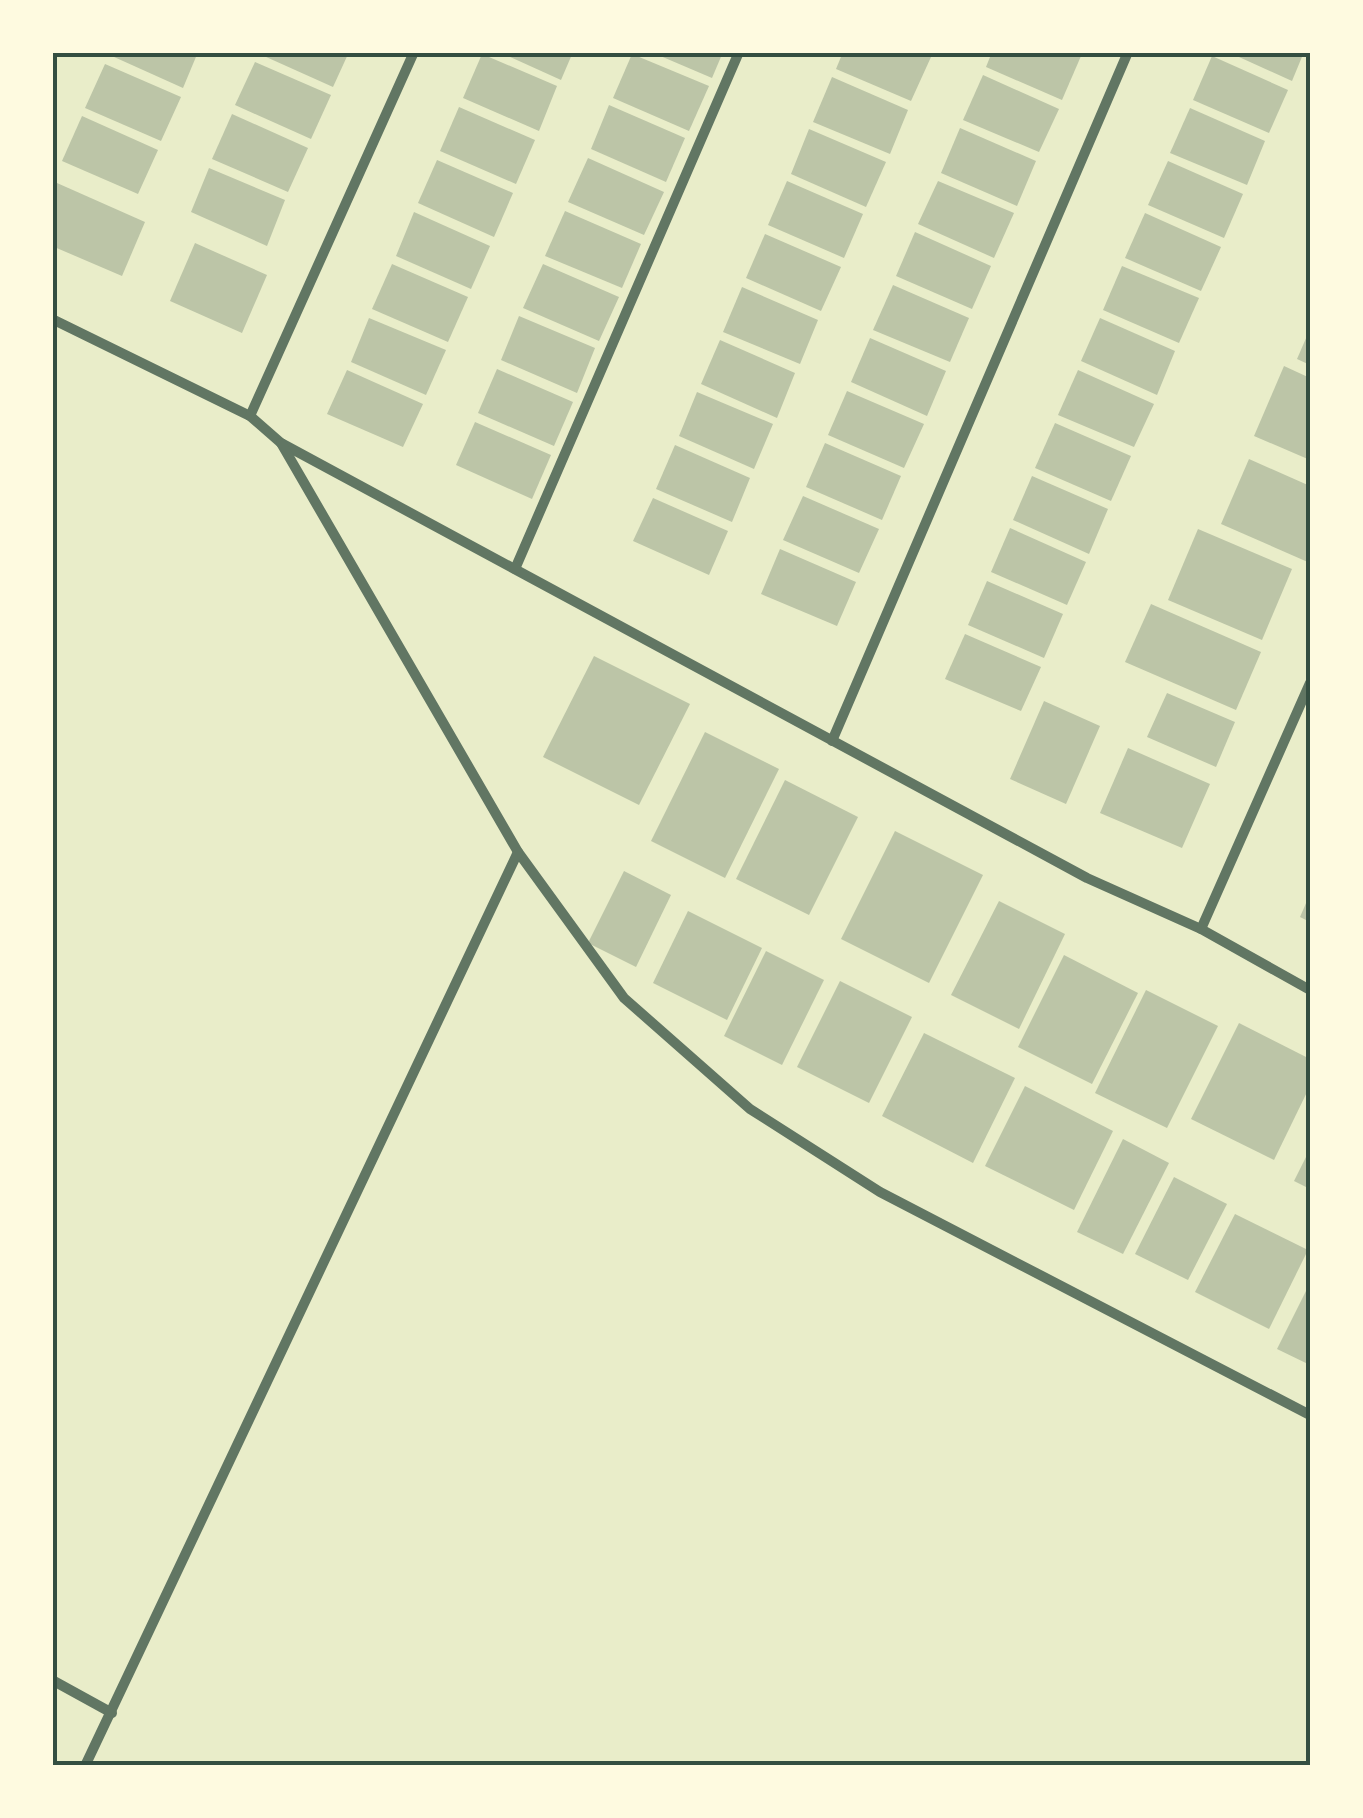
<svg xmlns="http://www.w3.org/2000/svg" width="1363" height="1818" viewBox="0 0 1363 1818" font-family="Ubuntu,sans-serif">
<style>
.building{fill:#bcc5a7}
.lines{fill:none;stroke-linecap:round;stroke-linejoin:round}
.minor{stroke:#617663;stroke-width:10}
.neatline{fill:none;stroke:#344e41;stroke-width:4}
</style>
<rect width="100%" height="100%" fill="#e9edc9"/>
<g class="building">
<path d="M 103,52 L 198,52 L 183,88 Z"/>
<path d="M 255,52 L 349,52 L 333,87 Z"/>
<path d="M 499,52 L 573,52 L 561,80 Z"/>
<path d="M 651,52 L 723,52 L 712,78 Z"/>
<path d="M 843,52 L 919,52 L 931,57 L 911,101 L 836,69 Z"/>
<path d="M 992,52 L 1074,52 L 1081,56 L 1062,100 L 986,67 Z"/>
<path d="M 1228,52 L 1304,52 L 1292,81 Z"/>
<path d="M 482,54 L 557,86 L 539,131 L 463,98 Z"/>
<path d="M 632,54 L 709,86 L 689,131 L 613,98 Z"/>
<path d="M 1212,56 L 1288,90 L 1269,133 L 1193,100 Z"/>
<path d="M 255,62 L 331,95 L 311,139 L 235,105 Z"/>
<path d="M 105,64 L 181,97 L 161,141 L 85,108 Z"/>
<path d="M 983,75 L 1059,109 L 1039,152 L 963,120 Z"/>
<path d="M 832,77 L 908,110 L 890,154 L 813,122 Z"/>
<path d="M 609,105 L 685,138 L 666,182 L 591,149 Z"/>
<path d="M 459,107 L 535,140 L 516,184 L 440,151 Z"/>
<path d="M 1190,108 L 1265,141 L 1247,185 L 1170,153 Z"/>
<path d="M 232,114 L 308,148 L 288,192 L 212,159 Z"/>
<path d="M 82,116 L 158,150 L 138,194 L 62,161 Z"/>
<path d="M 960,128 L 1036,161 L 1017,206 L 941,173 Z"/>
<path d="M 809,129 L 886,162 L 866,207 L 791,174 Z"/>
<path d="M 588,158 L 664,192 L 644,235 L 568,202 Z"/>
<path d="M 437,160 L 513,193 L 494,237 L 418,203 Z"/>
<path d="M 1168,161 L 1243,194 L 1224,238 L 1148,205 Z"/>
<path d="M 209,168 L 285,200 L 267,246 L 191,212 Z"/>
<path d="M 787,181 L 863,214 L 844,258 L 768,225 Z"/>
<path d="M 938,181 L 1014,213 L 994,258 L 918,224 Z"/>
<path d="M 57,183 L 145,222 L 122,276 L 52,246 L 52,193 Z"/>
<path d="M 565,211 L 641,244 L 622,288 L 545,256 Z"/>
<path d="M 414,212 L 490,246 L 471,289 L 396,256 Z"/>
<path d="M 1145,213 L 1221,247 L 1201,291 L 1125,258 Z"/>
<path d="M 915,232 L 991,266 L 972,309 L 896,276 Z"/>
<path d="M 765,234 L 841,267 L 821,311 L 746,278 Z"/>
<path d="M 195,243 L 267,275 L 242,333 L 170,301 Z"/>
<path d="M 392,264 L 468,297 L 448,342 L 372,309 Z"/>
<path d="M 543,264 L 619,297 L 599,341 L 523,308 Z"/>
<path d="M 1122,266 L 1199,298 L 1179,343 L 1103,310 Z"/>
<path d="M 893,285 L 969,318 L 950,362 L 873,330 Z"/>
<path d="M 742,287 L 818,320 L 800,364 L 723,332 Z"/>
<path d="M 519,316 L 595,348 L 577,393 L 501,360 Z"/>
<path d="M 369,318 L 446,350 L 426,395 L 351,362 Z"/>
<path d="M 1100,318 L 1175,351 L 1157,395 L 1081,361 Z"/>
<path d="M 1310,329 L 1310,365 L 1297,359 Z"/>
<path d="M 870,338 L 946,371 L 927,416 L 851,382 Z"/>
<path d="M 720,340 L 795,373 L 777,418 L 701,384 Z"/>
<path d="M 1284,366 L 1310,378 L 1310,460 L 1254,436 Z"/>
<path d="M 497,369 L 573,402 L 554,446 L 478,413 Z"/>
<path d="M 347,370 L 423,404 L 403,447 L 327,414 Z"/>
<path d="M 1078,370 L 1154,404 L 1134,447 L 1058,415 Z"/>
<path d="M 847,391 L 924,424 L 904,468 L 828,435 Z"/>
<path d="M 697,392 L 773,424 L 754,469 L 679,436 Z"/>
<path d="M 475,422 L 551,455 L 532,499 L 456,465 Z"/>
<path d="M 1055,423 L 1131,456 L 1111,501 L 1035,468 Z"/>
<path d="M 825,443 L 901,476 L 882,520 L 806,487 Z"/>
<path d="M 675,445 L 750,478 L 732,522 L 656,489 Z"/>
<path d="M 1249,459 L 1310,486 L 1310,563 L 1221,524 Z"/>
<path d="M 1032,476 L 1108,509 L 1089,554 L 1013,520 Z"/>
<path d="M 803,496 L 879,529 L 859,573 L 783,540 Z"/>
<path d="M 653,498 L 728,531 L 709,575 L 633,541 Z"/>
<path d="M 1010,528 L 1086,562 L 1067,605 L 991,572 Z"/>
<path d="M 1198,529 L 1292,569 L 1262,640 L 1168,600 Z"/>
<path d="M 780,549 L 856,582 L 837,626 L 761,594 Z"/>
<path d="M 987,581 L 1063,614 L 1044,658 L 968,625 Z"/>
<path d="M 1151,604 L 1261,652 L 1236,710 L 1125,662 Z"/>
<path d="M 965,634 L 1041,667 L 1021,711 L 945,679 Z"/>
<path d="M 594,656 L 690,704 L 639,805 L 543,757 Z"/>
<path d="M 1167,693 L 1235,722 L 1216,767 L 1147,737 Z"/>
<path d="M 1044,701 L 1100,726 L 1066,804 L 1010,779 Z"/>
<path d="M 705,732 L 779,769 L 725,878 L 651,841 Z"/>
<path d="M 1128,748 L 1210,784 L 1182,848 L 1100,813 Z"/>
<path d="M 785,780 L 858,817 L 809,915 L 736,879 Z"/>
<path d="M 895,831 L 983,875 L 929,983 L 841,939 Z"/>
<path d="M 624,871 L 671,895 L 636,967 L 588,943 Z"/>
<path d="M 1310,894 L 1310,922 L 1300,917 Z"/>
<path d="M 999,901 L 1065,934 L 1019,1029 L 951,995 Z"/>
<path d="M 688,911 L 762,948 L 727,1020 L 653,983 Z"/>
<path d="M 766,951 L 824,980 L 782,1065 L 724,1036 Z"/>
<path d="M 1064,955 L 1138,993 L 1092,1084 L 1018,1047 Z"/>
<path d="M 840,981 L 912,1017 L 869,1103 L 797,1067 Z"/>
<path d="M 1146,990 L 1218,1026 L 1167,1128 L 1095,1093 Z"/>
<path d="M 1239,1023 L 1310,1059 L 1310,1086 L 1274,1160 L 1191,1119 Z"/>
<path d="M 924,1033 L 1015,1078 L 973,1163 L 882,1116 Z"/>
<path d="M 1025,1086 L 1113,1131 L 1074,1210 L 985,1166 Z"/>
<path d="M 1123,1139 L 1169,1163 L 1123,1254 L 1077,1232 Z"/>
<path d="M 1310,1149 L 1310,1189 L 1294,1181 Z"/>
<path d="M 1174,1177 L 1227,1204 L 1188,1280 L 1135,1254 Z"/>
<path d="M 1235,1214 L 1308,1250 L 1269,1329 L 1195,1292 Z"/>
<path d="M 1310,1283 L 1310,1365 L 1277,1349 Z"/>
</g>
<g class="lines">
<g class="minor">
<path d="M 52,319 L 250,416 L 281,443 L 1087,878 L 1201,929 L 1310,990"/>
<path d="M 250,416 L 414,52"/>
<path d="M 281,443 L 518,852 L 624,998 L 750,1109 L 880,1192 L 1310,1415"/>
<path d="M 515,569 L 739,52"/>
<path d="M 832,741 L 1128,52"/>
<path d="M 1201,929 L 1310,683"/>
<path d="M 52,1680 L 112,1713"/>
<path d="M 85,1766 L 518,852"/>
</g>
</g>
<rect width="1363" height="1818" fill="none" stroke="#fefae0" stroke-width="110"/>
<rect x="55" y="55" width="1253" height="1708" class="neatline"/>
</svg>
